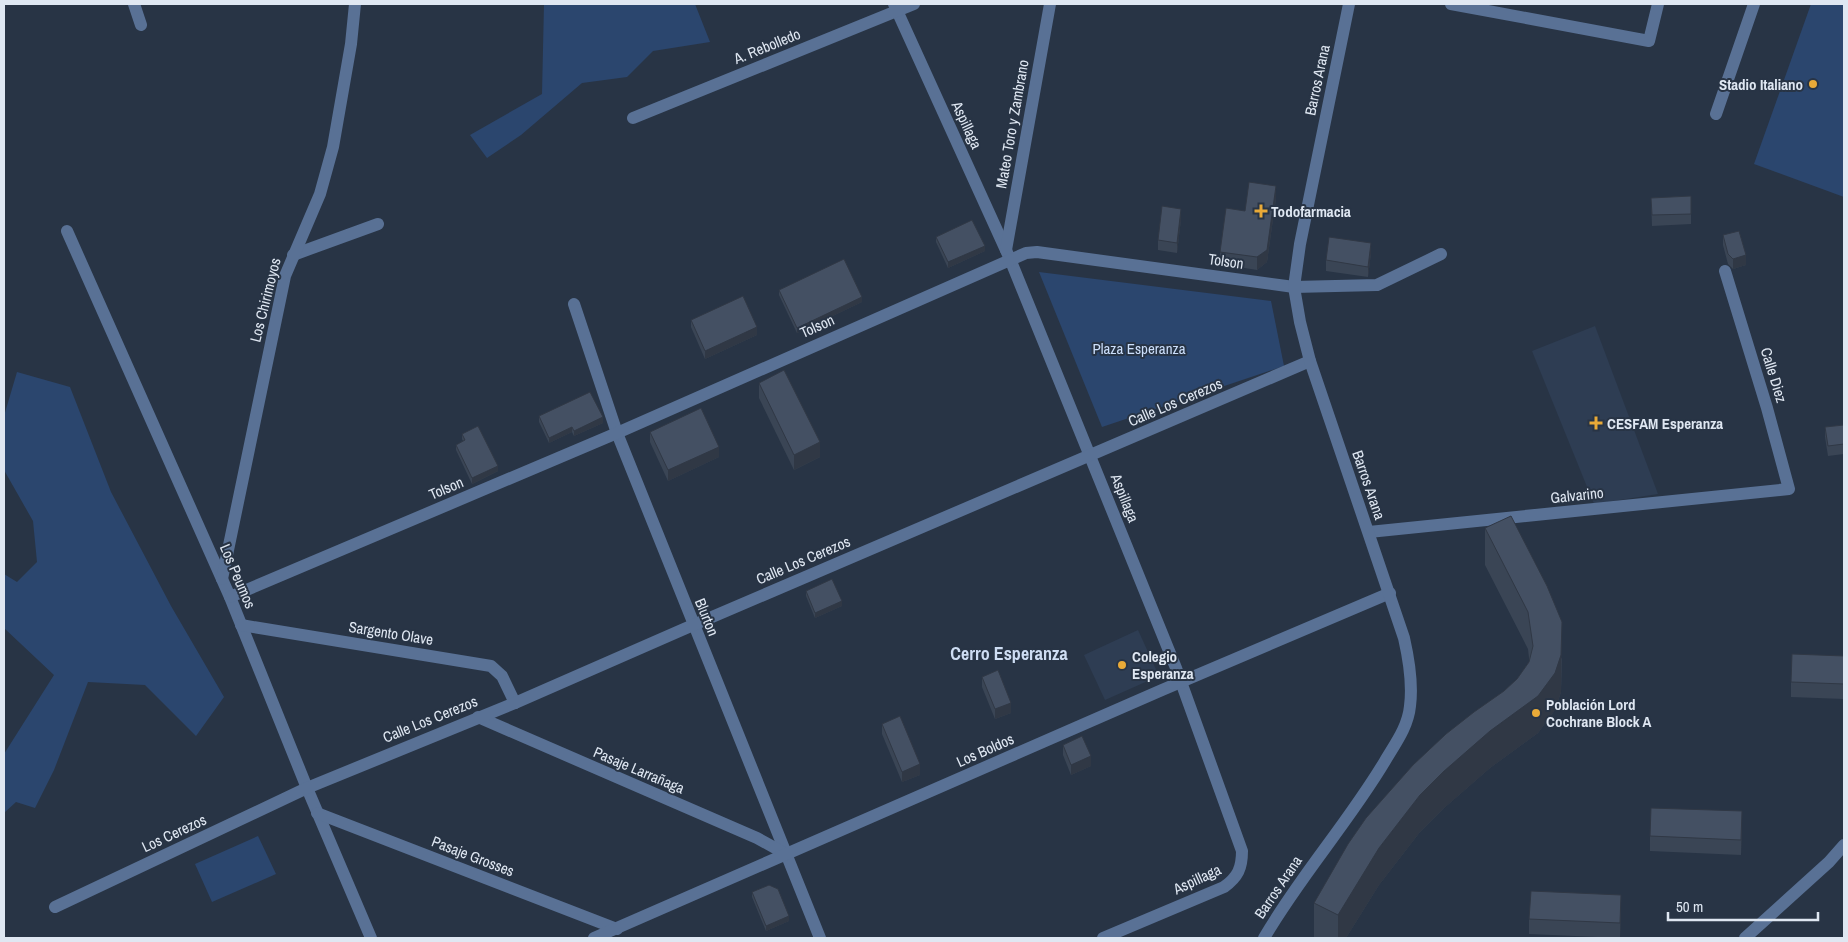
<svg xmlns="http://www.w3.org/2000/svg" width="1848" height="942" viewBox="0 0 1848 942" font-family="'Archivo Narrow',sans-serif">
<style>
.built{fill:#2e3d53}
.green{fill:#2b466e}
.lines{fill:none;stroke-linecap:round;stroke-linejoin:round}
.minor{stroke:#597195;stroke-width:12}
.wall{fill:#3a4555}
.shaded-wall{fill:#303845}
.building{fill:#445063;stroke:#303845}
.poi-dot{fill:#e9aa38;stroke:#283445;stroke-width:2}
.labels{text-anchor:middle;dominant-baseline:central;stroke-width:4;stroke-linejoin:round;paint-order:stroke}
.street-label{font-size:15px;fill:#dfe7f2;stroke:#283445}
.poi-label{font-size:15px;font-weight:bold;fill:#dfe7f2;stroke:#283445;text-anchor:start}
.park-label{font-size:15px;fill:#ccdffb;stroke:#283445}
.quarter-label{font-size:18px;font-weight:bold;fill:#ceddf3;stroke:#283445}
</style>
<rect width="100%" height="100%" fill="#283445"/>
<g class="built">
<path d="M 1595,326 L 1658,494 L 1594,504 L 1532,351 Z"/>
<path d="M 1138,630 L 1159,676 L 1105,700 L 1084,655 Z"/>
</g>
<g class="green">
<path d="M 544,4 L 695,4 L 710,42 L 653,51 L 627,77 L 582,83 L 521,135 L 487,158 L 470,135 L 542,94 Z"/>
<path d="M 1811,4 L 1844,4 L 1844,197 L 1754,164 Z"/>
<path d="M 1039,272 L 1271,301 L 1284,366 L 1102,427 Z"/>
<path d="M 17,372 L 70,387 L 111,492 L 171,606 L 224,697 L 196,736 L 145,685 L 88,682 L 54,770 L 35,808 L 16,802 L 4,813 L 4,754 L 54,675 L 4,628 L 4,574 L 17,582 L 37,562 L 33,521 L 4,470 L 4,416 Z"/>
<path d="M 258,836 L 276,874 L 212,902 L 195,864 Z"/>
</g>
<g class="lines">
<g class="minor">
<path d="M 134,4 L 141,25"/>
<path d="M 894,4 L 1010,259 L 1176,668 L 1242,851 C 1242,868 1238,877 1224,887 L 1103,938"/>
<path d="M 1451,4 L 1649,41 L 1658,4"/>
<path d="M 1716,114 L 1754,4"/>
<path d="M 633,118 L 914,4"/>
<path d="M 67,231 L 230,597 L 307,788 L 371,938"/>
<path d="M 1006,250 L 1050,4"/>
<path d="M 293,255 L 378,224"/>
<path d="M 574,304 L 617,433 L 820,938"/>
<path d="M 1369,532 L 1789,489 L 1767,408 L 1725,271"/>
<path d="M 222,579 L 285,276 L 320,194 L 333,147 L 351,44 L 355,4"/>
<path d="M 230,597 L 617,433 L 1026,253 L 1037,252 L 1294,287 L 1377,285 L 1441,254"/>
<path d="M 241,625 L 491,666 L 502,676 L 515,703"/>
<path d="M 478,717 L 757,838 L 786,854"/>
<path d="M 317,813 L 617,929"/>
<path d="M 55,907 L 307,788 L 515,703 L 684,629 L 1310,361"/>
<path d="M 594,938 L 1162,690 L 1390,593"/>
<path d="M 1264,938 C 1300,876 1348,823 1385,761 C 1395,744 1408,727 1410,706 C 1413,683 1409,660 1404,638 L 1310,361 L 1300,322 L 1294,287 L 1300,244 L 1349,4"/>
<path d="M 1745,938 L 1829,862 L 1844,845"/>
</g>
</g>
<g class="wall">
<path d="M 1691,196 L 1691,224 L 1652,226 L 1651,198 Z"/>
<path d="M 1276,198 L 1267,262 L 1257,270 L 1220,264 L 1220,252 L 1245,211 Z"/>
<path d="M 1181,219 L 1177,253 L 1158,250 L 1158,240 Z"/>
<path d="M 1723,235 L 1746,265 L 1733,269 L 1728,264 L 1723,245 Z"/>
<path d="M 936,237 L 985,251 L 948,268 L 936,242 Z"/>
<path d="M 1371,253 L 1368,277 L 1326,271 L 1326,260 Z"/>
<path d="M 779,290 L 862,302 L 797,333 L 779,295 Z"/>
<path d="M 691,320 L 757,335 L 705,359 L 691,327 Z"/>
<path d="M 759,383 L 820,457 L 794,470 L 759,398 Z"/>
<path d="M 539,416 L 603,423 L 574,436 L 572,432 L 549,443 L 539,422 Z"/>
<path d="M 1844,425 L 1844,454 L 1828,456 L 1825,437 L 1825,427 Z"/>
<path d="M 650,432 L 719,457 L 668,481 L 650,442 Z"/>
<path d="M 462,434 L 498,471 L 472,484 L 456,450 L 456,445 L 463,441 L 462,439 Z"/>
<path d="M 1485,528 L 1562,659 L 1561,692 L 1555,710 L 1538,733 L 1490,768 L 1443,809 L 1420,832 L 1379,885 L 1346,938 L 1314,938 L 1314,903 L 1504,691 L 1517,679 L 1529,662 L 1529,658 L 1528,649 L 1485,565 Z"/>
<path d="M 806,591 L 842,606 L 815,618 L 806,596 Z"/>
<path d="M 1844,656 L 1844,699 L 1791,697 L 1791,682 Z"/>
<path d="M 982,677 L 1011,713 L 995,719 L 982,687 Z"/>
<path d="M 882,724 L 920,775 L 902,782 L 882,734 Z"/>
<path d="M 1063,745 L 1091,766 L 1071,775 L 1063,755 Z"/>
<path d="M 1742,826 L 1741,855 L 1650,851 L 1650,836 Z"/>
<path d="M 752,892 L 789,921 L 766,931 L 752,897 Z"/>
<path d="M 1621,910 L 1620,938 L 1529,934 L 1529,919 Z"/>
</g>
<g class="shaded-wall">
<path d="M 1276,186 L 1276,198 L 1267,262 L 1257,270 L 1257,257 Z"/>
<path d="M 1181,209 L 1181,219 L 1177,253 L 1177,243 Z"/>
<path d="M 1371,243 L 1371,253 L 1368,277 L 1368,267 Z"/>
<path d="M 985,246 L 985,251 L 948,268 L 948,262 Z"/>
<path d="M 1746,255 L 1746,265 L 1733,269 L 1733,259 Z"/>
<path d="M 862,297 L 862,302 L 797,333 L 797,328 Z"/>
<path d="M 757,327 L 757,335 L 705,359 L 705,351 Z"/>
<path d="M 603,417 L 603,423 L 574,436 L 574,431 Z"/>
<path d="M 572,427 L 572,432 L 549,443 L 549,438 Z"/>
<path d="M 820,442 L 820,457 L 794,470 L 794,455 Z"/>
<path d="M 719,447 L 719,457 L 668,481 L 668,470 Z"/>
<path d="M 498,466 L 498,471 L 472,484 L 472,478 Z"/>
<path d="M 842,601 L 842,606 L 815,618 L 815,613 Z"/>
<path d="M 1562,622 L 1561,692 L 1555,710 L 1538,733 L 1490,768 L 1443,809 L 1420,832 L 1379,885 L 1346,938 L 1338,938 L 1338,915 L 1379,848 L 1420,795 L 1443,772 Z"/>
<path d="M 1011,703 L 1011,713 L 995,719 L 995,709 Z"/>
<path d="M 1091,756 L 1091,766 L 1071,775 L 1071,765 Z"/>
<path d="M 920,764 L 920,775 L 902,782 L 902,772 Z"/>
<path d="M 1742,811 L 1742,826 L 1741,855 L 1741,840 Z"/>
<path d="M 1621,895 L 1621,910 L 1620,938 L 1620,923 Z"/>
<path d="M 789,916 L 789,921 L 766,931 L 766,926 Z"/>
</g>
<g class="building">
<path d="M 1249,182 L 1276,186 L 1267,250 L 1257,257 L 1220,252 L 1226,208 L 1245,211 Z"/>
<path d="M 1691,196 L 1691,214 L 1652,215 L 1651,198 Z"/>
<path d="M 1162,206 L 1181,209 L 1177,243 L 1158,240 Z"/>
<path d="M 972,220 L 985,246 L 948,262 L 936,237 Z"/>
<path d="M 1739,231 L 1746,255 L 1733,259 L 1728,254 L 1723,235 Z"/>
<path d="M 1329,237 L 1371,243 L 1368,267 L 1326,260 Z"/>
<path d="M 844,259 L 862,297 L 797,328 L 779,290 Z"/>
<path d="M 743,296 L 757,327 L 705,351 L 691,320 Z"/>
<path d="M 784,370 L 820,442 L 794,455 L 759,383 Z"/>
<path d="M 590,392 L 603,417 L 574,431 L 572,427 L 549,438 L 539,416 Z"/>
<path d="M 701,408 L 719,447 L 668,470 L 650,432 Z"/>
<path d="M 1844,425 L 1844,444 L 1828,446 L 1825,427 Z"/>
<path d="M 478,426 L 498,466 L 472,478 L 456,445 L 465,440 L 462,434 Z"/>
<path d="M 1511,516 L 1547,586 L 1562,622 L 1561,655 L 1555,673 L 1538,696 L 1490,731 L 1443,772 L 1420,795 L 1379,848 L 1338,915 L 1314,903 L 1348,844 L 1366,818 L 1413,765 L 1446,734 L 1474,712 L 1504,691 L 1517,679 L 1529,662 L 1533,646 L 1528,612 L 1485,528 Z"/>
<path d="M 832,579 L 842,601 L 815,613 L 806,591 Z"/>
<path d="M 1792,654 L 1844,656 L 1844,684 L 1791,682 Z"/>
<path d="M 998,670 L 1011,703 L 995,709 L 982,677 Z"/>
<path d="M 900,716 L 920,764 L 902,772 L 882,724 Z"/>
<path d="M 1082,736 L 1091,756 L 1071,765 L 1063,745 Z"/>
<path d="M 1651,808 L 1742,811 L 1741,840 L 1650,836 Z"/>
<path d="M 769,885 L 778,889 L 789,916 L 766,926 L 752,892 Z"/>
<path d="M 1531,891 L 1621,895 L 1620,923 L 1529,919 Z"/>
</g>
<g class="poi-dot">
<circle cx="1813" cy="84" r="5"/>
<path d="M1258.5 203.5h5v5h5v5h-5v5h-5v-5h-5v-5h5z"/>
<path d="M1593.5 415.5h5v5h5v5h-5v5h-5v-5h-5v-5h5z"/>
<circle cx="1122" cy="665" r="5"/>
<circle cx="1536" cy="713" r="5"/>
</g>
<g class="labels">
<g class="street-label">
<text transform="translate(767 46) rotate(-22)">A. Rebolledo</text>
<text transform="translate(1317 80) rotate(-78)">Barros Arana</text>
<text transform="translate(1012 124) rotate(-80)">Mateo Toro y Zambrano</text>
<text transform="translate(967 125) rotate(65)">Aspillaga</text>
<text transform="translate(1226 261) rotate(8)">Tolson</text>
<text transform="translate(265 300) rotate(-76)">Los Chirimoyos</text>
<text transform="translate(817 326) rotate(-24)">Tolson</text>
<text transform="translate(1774 375) rotate(73)">Calle Diez</text>
<text transform="translate(1175 402) rotate(-23)">Calle Los Cerezos</text>
<text transform="translate(1369 485) rotate(71)">Barros Arana</text>
<text transform="translate(446 488) rotate(-23)">Tolson</text>
<text transform="translate(1577 495) rotate(-6)">Galvarino</text>
<text transform="translate(1125 498) rotate(68)">Aspillaga</text>
<text transform="translate(803 560) rotate(-23)">Calle Los Cerezos</text>
<text transform="translate(238 576) rotate(67)">Los Peumos</text>
<text transform="translate(707 617) rotate(68)">Blurton</text>
<text transform="translate(391 633) rotate(9)">Sargento Olave</text>
<text transform="translate(430 719) rotate(-22)">Calle Los Cerezos</text>
<text transform="translate(985 750) rotate(-24)">Los Boldos</text>
<text transform="translate(639 770) rotate(23)">Pasaje Larrañaga</text>
<text transform="translate(174 833) rotate(-25)">Los Cerezos</text>
<text transform="translate(473 856) rotate(21)">Pasaje Grosses</text>
<text transform="translate(1197 879) rotate(-25)">Aspillaga</text>
<text transform="translate(1278 887) rotate(-56)">Barros Arana</text>
</g>
<g class="poi-label">
<text x="1803" y="84" text-anchor="end">Stadio Italiano</text>
<text x="1271" y="211">Todofarmacia</text>
<text x="1607" y="423">CESFAM Esperanza</text>
<text x="1132" y="656">Colegio<tspan x="1132" dy="17">Esperanza</tspan></text>
<text x="1546" y="704">Población Lord<tspan x="1546" dy="17">Cochrane Block A</tspan></text>
</g>
<g class="park-label">
<text x="1139" y="348">Plaza Esperanza</text>
</g>
<g class="quarter-label">
<text x="1009" y="653">Cerro Esperanza</text>
</g>
</g>
<rect width="1848" height="942" fill="none" stroke="#dfe7f2" stroke-width="10"/>
<path d="M1668 912v8h150v-8" fill="none" stroke="#dfe7f2" stroke-width="2.5"/>
<text x="1676" y="912" font-size="15" fill="#dfe7f2" stroke="#283445" stroke-width="4" paint-order="stroke">50 m</text>
</svg>
